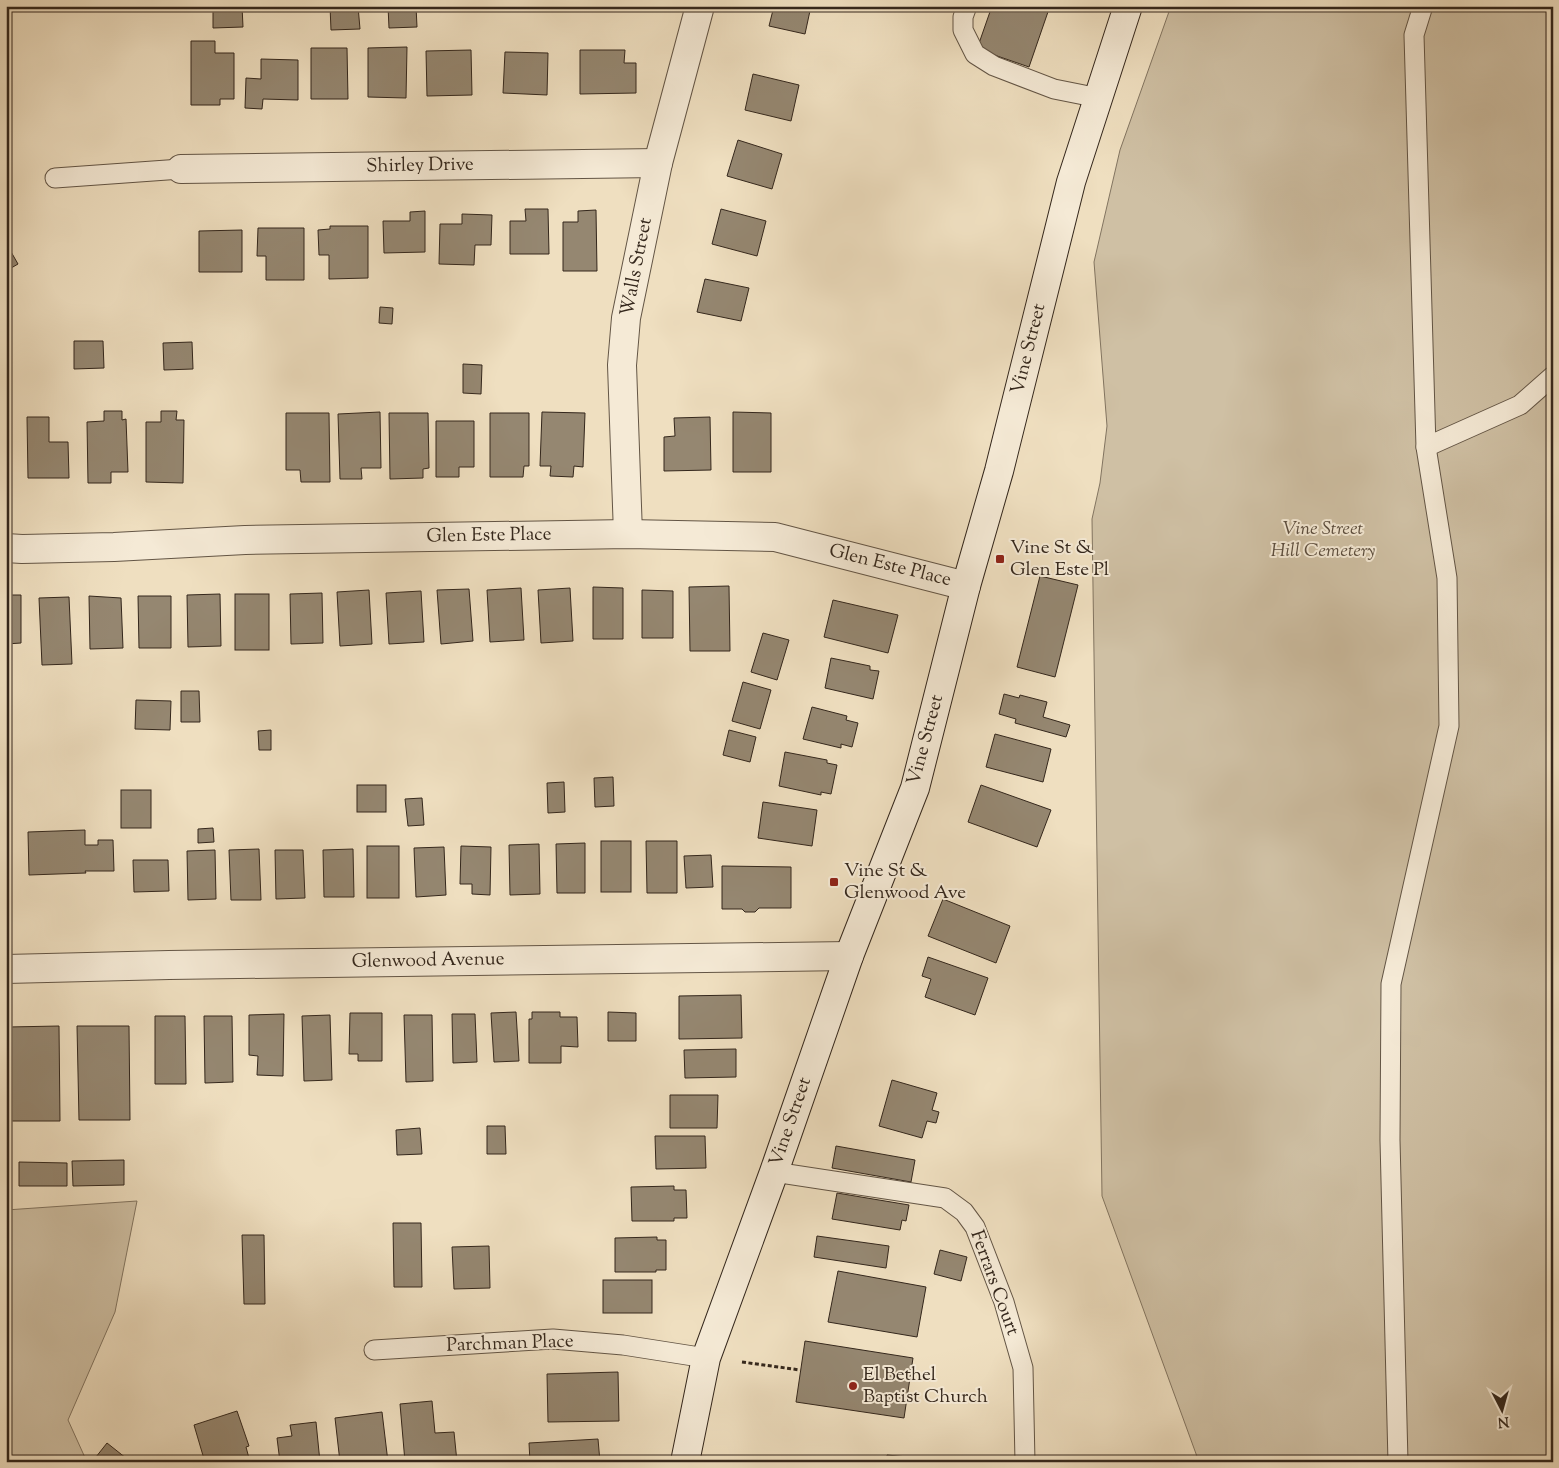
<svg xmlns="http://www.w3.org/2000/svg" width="1559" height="1468" viewBox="0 0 1559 1468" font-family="'Sorts Mill Goudy',serif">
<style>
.green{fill:#cfc0a4;stroke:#827460}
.building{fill:#958771;stroke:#34271c}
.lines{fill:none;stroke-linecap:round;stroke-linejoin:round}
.lane-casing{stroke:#635545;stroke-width:21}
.street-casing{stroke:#635545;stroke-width:30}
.secondary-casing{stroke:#34271c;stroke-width:30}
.path{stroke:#34271c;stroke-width:3;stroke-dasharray:4 2.5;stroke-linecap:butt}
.lane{stroke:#f5ead6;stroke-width:19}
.street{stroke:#f5ead6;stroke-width:28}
.secondary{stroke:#f5ead6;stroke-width:28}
.poi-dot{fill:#8f2418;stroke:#f5ead6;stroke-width:2}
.labels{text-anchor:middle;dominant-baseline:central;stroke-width:4;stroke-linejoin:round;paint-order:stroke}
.street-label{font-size:19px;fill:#34271c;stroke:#f5ead6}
.park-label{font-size:19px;font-style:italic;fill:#5b4d3e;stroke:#f5ead6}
.poi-label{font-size:19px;fill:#34271c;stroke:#f5ead6;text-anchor:start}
</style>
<rect width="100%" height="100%" fill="#efdfc0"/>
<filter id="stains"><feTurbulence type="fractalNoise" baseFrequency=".004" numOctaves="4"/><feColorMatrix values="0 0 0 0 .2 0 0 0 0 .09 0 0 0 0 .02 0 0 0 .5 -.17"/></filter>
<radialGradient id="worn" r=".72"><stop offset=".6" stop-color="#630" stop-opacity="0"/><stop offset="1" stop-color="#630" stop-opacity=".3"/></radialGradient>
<g class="green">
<path d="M 6,6 L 215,6 L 6,9 Z"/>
<path d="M 1171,6 L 1553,6 L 1553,1462 L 1199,1462 L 1102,1196 L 1092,519 L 1100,483 L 1107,426 L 1094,262 L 1120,150 Z"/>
<path d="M 137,1201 L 115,1312 L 68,1420 L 87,1462 L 6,1462 L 6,1210 Z"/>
</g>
<g class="building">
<path d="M 213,6 L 242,6 L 243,27 L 213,28 Z"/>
<path d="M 330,6 L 358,6 L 360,29 L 331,30 Z"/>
<path d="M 388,6 L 416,6 L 417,27 L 389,28 Z"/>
<path d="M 774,6 L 811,6 L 805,34 L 769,26 Z"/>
<path d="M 992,6 L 1050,6 L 1029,67 L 977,49 Z"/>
<path d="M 191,41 L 215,41 L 215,53 L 234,53 L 234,99 L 220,99 L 220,105 L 191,105 Z"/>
<path d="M 407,47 L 406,98 L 368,97 L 368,48 Z"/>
<path d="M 311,48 L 347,48 L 348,99 L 311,99 Z"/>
<path d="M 471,50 L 472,95 L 427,96 L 426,51 Z"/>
<path d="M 580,50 L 625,50 L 624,63 L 636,63 L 636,93 L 580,94 Z"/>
<path d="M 505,52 L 548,53 L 547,95 L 503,93 Z"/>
<path d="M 261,59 L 298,60 L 298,100 L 263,99 L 262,109 L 245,108 L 246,78 L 261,79 Z"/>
<path d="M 753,74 L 799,85 L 791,121 L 745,110 Z"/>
<path d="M 738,140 L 782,154 L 772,189 L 727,176 Z"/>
<path d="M 525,209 L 548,209 L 549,254 L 510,254 L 510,221 L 526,221 Z"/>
<path d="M 721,209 L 766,221 L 757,256 L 712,244 Z"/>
<path d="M 596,210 L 597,271 L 563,271 L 563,222 L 578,222 L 578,211 Z"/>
<path d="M 425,211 L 425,252 L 384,253 L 383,221 L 410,221 L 410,212 Z"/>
<path d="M 462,214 L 492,215 L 491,245 L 475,245 L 474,265 L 439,264 L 440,224 L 462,224 Z"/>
<path d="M 330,226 L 368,226 L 368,278 L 329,279 L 329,255 L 319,255 L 318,230 L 330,229 Z"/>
<path d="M 258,228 L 304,228 L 304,280 L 266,280 L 266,256 L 257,256 Z"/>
<path d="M 242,230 L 242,272 L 199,272 L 199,231 Z"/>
<path d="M 6,243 L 18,264 L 6,271 Z"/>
<path d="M 705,279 L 749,288 L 741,321 L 697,312 Z"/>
<path d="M 380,307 L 393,308 L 392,324 L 379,323 Z"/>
<path d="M 74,341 L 103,341 L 104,368 L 74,369 Z"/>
<path d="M 192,342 L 193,369 L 164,370 L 163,343 Z"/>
<path d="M 463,364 L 482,365 L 481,394 L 463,393 Z"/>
<path d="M 104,411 L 122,411 L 122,420 L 126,419 L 128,472 L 111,472 L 111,483 L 88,483 L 87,422 L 104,421 Z"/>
<path d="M 161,411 L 177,411 L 176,420 L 184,420 L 183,483 L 146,482 L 146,422 L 161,422 Z"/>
<path d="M 380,412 L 381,468 L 361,468 L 362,479 L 340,479 L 338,414 Z"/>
<path d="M 542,412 L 585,413 L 583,467 L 574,466 L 573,477 L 550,476 L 551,466 L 540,466 Z"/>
<path d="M 733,412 L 771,413 L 771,472 L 733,472 Z"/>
<path d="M 286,413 L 329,413 L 330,482 L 301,482 L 300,470 L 286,470 Z"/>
<path d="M 389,413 L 428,413 L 429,468 L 423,469 L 423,478 L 390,479 Z"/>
<path d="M 490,413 L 529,413 L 529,466 L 524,466 L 523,477 L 490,477 Z"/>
<path d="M 27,417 L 49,417 L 49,442 L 68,442 L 69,478 L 28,478 Z"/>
<path d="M 710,417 L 711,470 L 664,471 L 664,437 L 675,436 L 674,418 Z"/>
<path d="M 436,421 L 474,421 L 474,467 L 459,467 L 459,477 L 436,477 Z"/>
<path d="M 1040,576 L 1078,585 L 1055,677 L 1017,667 Z"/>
<path d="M 729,586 L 730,651 L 690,651 L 689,587 Z"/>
<path d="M 593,587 L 623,588 L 623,639 L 593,639 Z"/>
<path d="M 521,588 L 524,640 L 490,642 L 487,590 Z"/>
<path d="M 570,588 L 573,641 L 541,643 L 538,590 Z"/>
<path d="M 469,589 L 473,641 L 441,644 L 437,590 Z"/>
<path d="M 369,590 L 372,644 L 340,646 L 337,592 Z"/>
<path d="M 642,590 L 673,591 L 673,638 L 642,638 Z"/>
<path d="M 421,591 L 424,642 L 389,644 L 386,593 Z"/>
<path d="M 322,593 L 323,643 L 291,644 L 290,594 Z"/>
<path d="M 220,594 L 221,646 L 188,647 L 187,595 Z"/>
<rect x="235" y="594" width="34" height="56"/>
<path d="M 6,595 L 21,595 L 21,643 L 6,644 Z"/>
<path d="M 89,596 L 121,598 L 123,648 L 90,649 Z"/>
<path d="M 138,596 L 171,596 L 171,648 L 139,648 Z"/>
<path d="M 69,597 L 72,664 L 42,665 L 39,598 Z"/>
<path d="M 833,600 L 898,615 L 888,653 L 824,637 Z"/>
<path d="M 763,633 L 789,640 L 777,680 L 751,672 Z"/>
<path d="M 831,658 L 870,666 L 870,670 L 879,671 L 873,699 L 825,688 Z"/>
<path d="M 743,682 L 771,690 L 760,729 L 732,721 Z"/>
<path d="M 181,691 L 199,691 L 200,722 L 181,722 Z"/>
<path d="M 1004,694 L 1019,698 L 1020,695 L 1047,702 L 1043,717 L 1070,725 L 1066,737 L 1015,723 L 1016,719 L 999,714 Z"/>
<path d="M 136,700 L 171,701 L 170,730 L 135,729 Z"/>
<path d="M 812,707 L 847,716 L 846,720 L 858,723 L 852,747 L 841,744 L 841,748 L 803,739 Z"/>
<path d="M 271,730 L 271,750 L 259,750 L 258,731 Z"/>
<path d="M 729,730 L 756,737 L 750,762 L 723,755 Z"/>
<path d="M 995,734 L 1051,749 L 1043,782 L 986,767 Z"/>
<path d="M 785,752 L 827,760 L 827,763 L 837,765 L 831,794 L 821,792 L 821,795 L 779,786 Z"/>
<path d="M 613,777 L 614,806 L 595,807 L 594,778 Z"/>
<path d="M 564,782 L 565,812 L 548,813 L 547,783 Z"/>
<rect x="357" y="785" width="29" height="27"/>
<path d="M 981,785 L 1051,810 L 1037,847 L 968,822 Z"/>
<rect x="121" y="790" width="30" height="38"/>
<path d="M 422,798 L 424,825 L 408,826 L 405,799 Z"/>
<path d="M 763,802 L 817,810 L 812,846 L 758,838 Z"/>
<path d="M 213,828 L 214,842 L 198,843 L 198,829 Z"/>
<path d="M 85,830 L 85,845 L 98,845 L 98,840 L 113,840 L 114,871 L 85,871 L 86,873 L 29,875 L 28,832 Z"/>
<rect x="601" y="841" width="30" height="51"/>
<path d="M 646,841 L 677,841 L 677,893 L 647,893 Z"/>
<path d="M 585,843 L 585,893 L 557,893 L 556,844 Z"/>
<path d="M 539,844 L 540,894 L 510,895 L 509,845 Z"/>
<rect x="367" y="846" width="32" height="52"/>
<path d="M 461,846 L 491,847 L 490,895 L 472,894 L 472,884 L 460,884 Z"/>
<path d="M 444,847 L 446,895 L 416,897 L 414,848 Z"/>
<path d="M 259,849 L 261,900 L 231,900 L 229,850 Z"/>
<path d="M 353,849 L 354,897 L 324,897 L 323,850 Z"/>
<path d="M 215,850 L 216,899 L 188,900 L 187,851 Z"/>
<path d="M 275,850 L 303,850 L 305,898 L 276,899 Z"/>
<path d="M 711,855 L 713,887 L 686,888 L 684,856 Z"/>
<path d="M 133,860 L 168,860 L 169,891 L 134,892 Z"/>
<path d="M 722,866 L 791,867 L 791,908 L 759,908 L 755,912 L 745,912 L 742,909 L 722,909 Z"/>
<path d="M 943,899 L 1010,926 L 996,963 L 928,936 Z"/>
<path d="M 928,957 L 988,978 L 975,1015 L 925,997 L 931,979 L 922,976 Z"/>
<path d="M 741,995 L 742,1038 L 679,1039 L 679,996 Z"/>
<path d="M 516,1012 L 519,1061 L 494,1062 L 491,1013 Z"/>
<path d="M 532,1012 L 560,1012 L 560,1017 L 577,1017 L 578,1047 L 561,1046 L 561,1063 L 529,1063 L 529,1019 L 532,1019 Z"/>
<path d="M 608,1012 L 636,1013 L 636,1041 L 608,1041 Z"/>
<path d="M 350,1013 L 382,1013 L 382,1061 L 358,1061 L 358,1054 L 349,1054 Z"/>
<path d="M 284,1014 L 283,1076 L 257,1075 L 258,1056 L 249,1055 L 249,1015 Z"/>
<path d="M 452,1014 L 475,1014 L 477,1062 L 453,1063 Z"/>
<path d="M 330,1015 L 332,1080 L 304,1081 L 302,1016 Z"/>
<path d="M 404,1015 L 432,1015 L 433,1081 L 406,1082 Z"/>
<path d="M 155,1016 L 185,1016 L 186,1084 L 155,1084 Z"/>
<path d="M 204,1016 L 232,1016 L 233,1082 L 205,1083 Z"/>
<path d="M 59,1026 L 60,1121 L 9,1121 L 8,1027 Z"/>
<path d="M 77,1026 L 129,1026 L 130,1120 L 79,1120 Z"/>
<path d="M 736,1049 L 736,1077 L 685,1078 L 684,1050 Z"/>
<path d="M 892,1080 L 937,1093 L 932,1110 L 939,1112 L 936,1123 L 927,1121 L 922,1138 L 879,1126 Z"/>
<path d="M 670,1095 L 718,1095 L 717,1128 L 670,1128 Z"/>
<path d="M 487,1126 L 505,1126 L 506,1154 L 487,1154 Z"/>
<path d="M 420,1128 L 422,1154 L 397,1155 L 396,1130 Z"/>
<path d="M 655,1136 L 705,1136 L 706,1168 L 656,1169 Z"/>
<path d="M 836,1146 L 915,1160 L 911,1182 L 832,1168 Z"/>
<path d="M 124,1160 L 124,1185 L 73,1186 L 72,1161 Z"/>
<path d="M 19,1162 L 67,1163 L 67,1186 L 19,1186 Z"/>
<path d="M 674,1186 L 674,1190 L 686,1190 L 687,1218 L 674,1218 L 674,1221 L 632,1221 L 631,1187 Z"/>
<path d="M 837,1193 L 909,1205 L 906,1221 L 902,1220 L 900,1230 L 832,1219 Z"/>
<path d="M 393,1223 L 421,1223 L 422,1287 L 394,1287 Z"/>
<path d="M 242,1235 L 264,1235 L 265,1304 L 244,1304 Z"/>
<path d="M 817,1236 L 889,1246 L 886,1268 L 814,1257 Z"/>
<path d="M 657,1237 L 657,1240 L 666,1240 L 666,1270 L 656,1270 L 656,1272 L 615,1272 L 615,1238 Z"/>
<path d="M 489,1246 L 490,1288 L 454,1289 L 452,1247 Z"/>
<path d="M 940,1250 L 967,1257 L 961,1281 L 934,1274 Z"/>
<path d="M 838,1271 L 926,1287 L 917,1337 L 828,1322 Z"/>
<rect x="603" y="1280" width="49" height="33"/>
<path d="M 805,1341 L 913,1358 L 904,1418 L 796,1402 Z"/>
<path d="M 618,1372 L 619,1421 L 548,1422 L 547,1374 Z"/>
<path d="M 432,1401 L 435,1433 L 454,1432 L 457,1462 L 405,1462 L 400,1404 Z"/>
<path d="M 237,1411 L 249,1446 L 246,1447 L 250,1462 L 209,1462 L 207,1458 L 204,1459 L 194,1425 Z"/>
<path d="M 382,1412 L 388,1462 L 340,1462 L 335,1418 Z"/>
<path d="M 316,1422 L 320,1462 L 280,1462 L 277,1438 L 292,1436 L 290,1425 Z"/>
<path d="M 598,1439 L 600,1462 L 530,1462 L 529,1443 Z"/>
<path d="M 107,1443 L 131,1462 L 92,1462 Z"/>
<path d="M 887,1455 L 939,1460 L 939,1462 L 887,1462 Z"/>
</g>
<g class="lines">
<g class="lane-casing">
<g id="lane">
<path d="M 967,6 L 963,17 L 963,30 L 975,54 L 994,66 L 1054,89 L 1099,98"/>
<path d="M 55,178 L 181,169"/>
<path d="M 1426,447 L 1520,405 L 1553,376"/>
<path d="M 774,1172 L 945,1198 L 964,1212 L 975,1227 L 1004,1302 L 1023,1368 L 1025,1462"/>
<path d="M 374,1350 L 553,1339 L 623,1345 L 706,1358"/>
<path d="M 1398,1462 L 1390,1140 L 1391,984 L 1449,726 L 1447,578 L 1426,447 L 1414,35 L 1423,6"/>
</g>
</g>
<g class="street-casing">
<g id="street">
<path d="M 181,169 L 658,163"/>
<path d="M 628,534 L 622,365 L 626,318 L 658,163 L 700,6"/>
<path d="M 6,548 L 22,549 L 114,547 L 245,540 L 628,534 L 775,537 L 966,586"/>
<path d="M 6,969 L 169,965 L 849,956"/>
</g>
</g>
<g class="secondary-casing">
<path id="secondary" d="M 685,1462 L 706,1358 L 774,1172 L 849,956 L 915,788 L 966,586 L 999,471 L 1071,182 L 1128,6"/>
</g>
<path class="path" d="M 742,1362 L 800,1370"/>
<use href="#lane" class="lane"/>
<use href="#street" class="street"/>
<use href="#secondary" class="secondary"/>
</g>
<g class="poi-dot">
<rect x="995" y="554" width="10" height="10" rx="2.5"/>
<rect x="829" y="877" width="10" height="10" rx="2.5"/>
<circle cx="853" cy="1386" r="5"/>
</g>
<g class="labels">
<g class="street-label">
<text transform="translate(420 166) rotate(-1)">Shirley Drive</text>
<text transform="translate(637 267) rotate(-79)">Walls Street</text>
<text transform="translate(1029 349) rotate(-76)">Vine Street</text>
<text transform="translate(489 536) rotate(-1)">Glen Este Place</text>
<text transform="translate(890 566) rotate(14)">Glen Este Place</text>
<text transform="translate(926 740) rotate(-75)">Vine Street</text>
<text transform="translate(428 961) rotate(-1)">Glenwood Avenue</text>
<text transform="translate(791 1122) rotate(-71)">Vine Street</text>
<text transform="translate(994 1283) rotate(70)">Ferrars Court</text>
<text transform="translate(510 1344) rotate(-2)">Parchman Place</text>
</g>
<g class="park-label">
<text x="1323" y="529">Vine Street<tspan x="1323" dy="22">Hill Cemetery</tspan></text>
</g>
<g class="poi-label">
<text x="1010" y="548">Vine St &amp;<tspan x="1010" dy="22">Glen Este Pl</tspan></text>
<text x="844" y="871">Vine St &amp;<tspan x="844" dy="22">Glenwood Ave</tspan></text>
<text x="863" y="1375">El Bethel<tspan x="863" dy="22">Baptist Church</tspan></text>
</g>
</g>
<rect width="1559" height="1468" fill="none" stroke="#efdfc0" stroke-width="25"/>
<rect x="8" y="8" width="1544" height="1453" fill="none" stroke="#34271c" stroke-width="2.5"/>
<rect x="12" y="12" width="1534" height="1443" fill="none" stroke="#34271c"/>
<g transform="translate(1502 1410) rotate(174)" stroke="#f5ead6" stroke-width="4" paint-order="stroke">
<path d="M0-4L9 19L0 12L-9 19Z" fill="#34271c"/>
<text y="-8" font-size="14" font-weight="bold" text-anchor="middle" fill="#34271c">N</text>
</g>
<rect width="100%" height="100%" filter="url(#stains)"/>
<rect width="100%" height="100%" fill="url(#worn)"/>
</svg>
